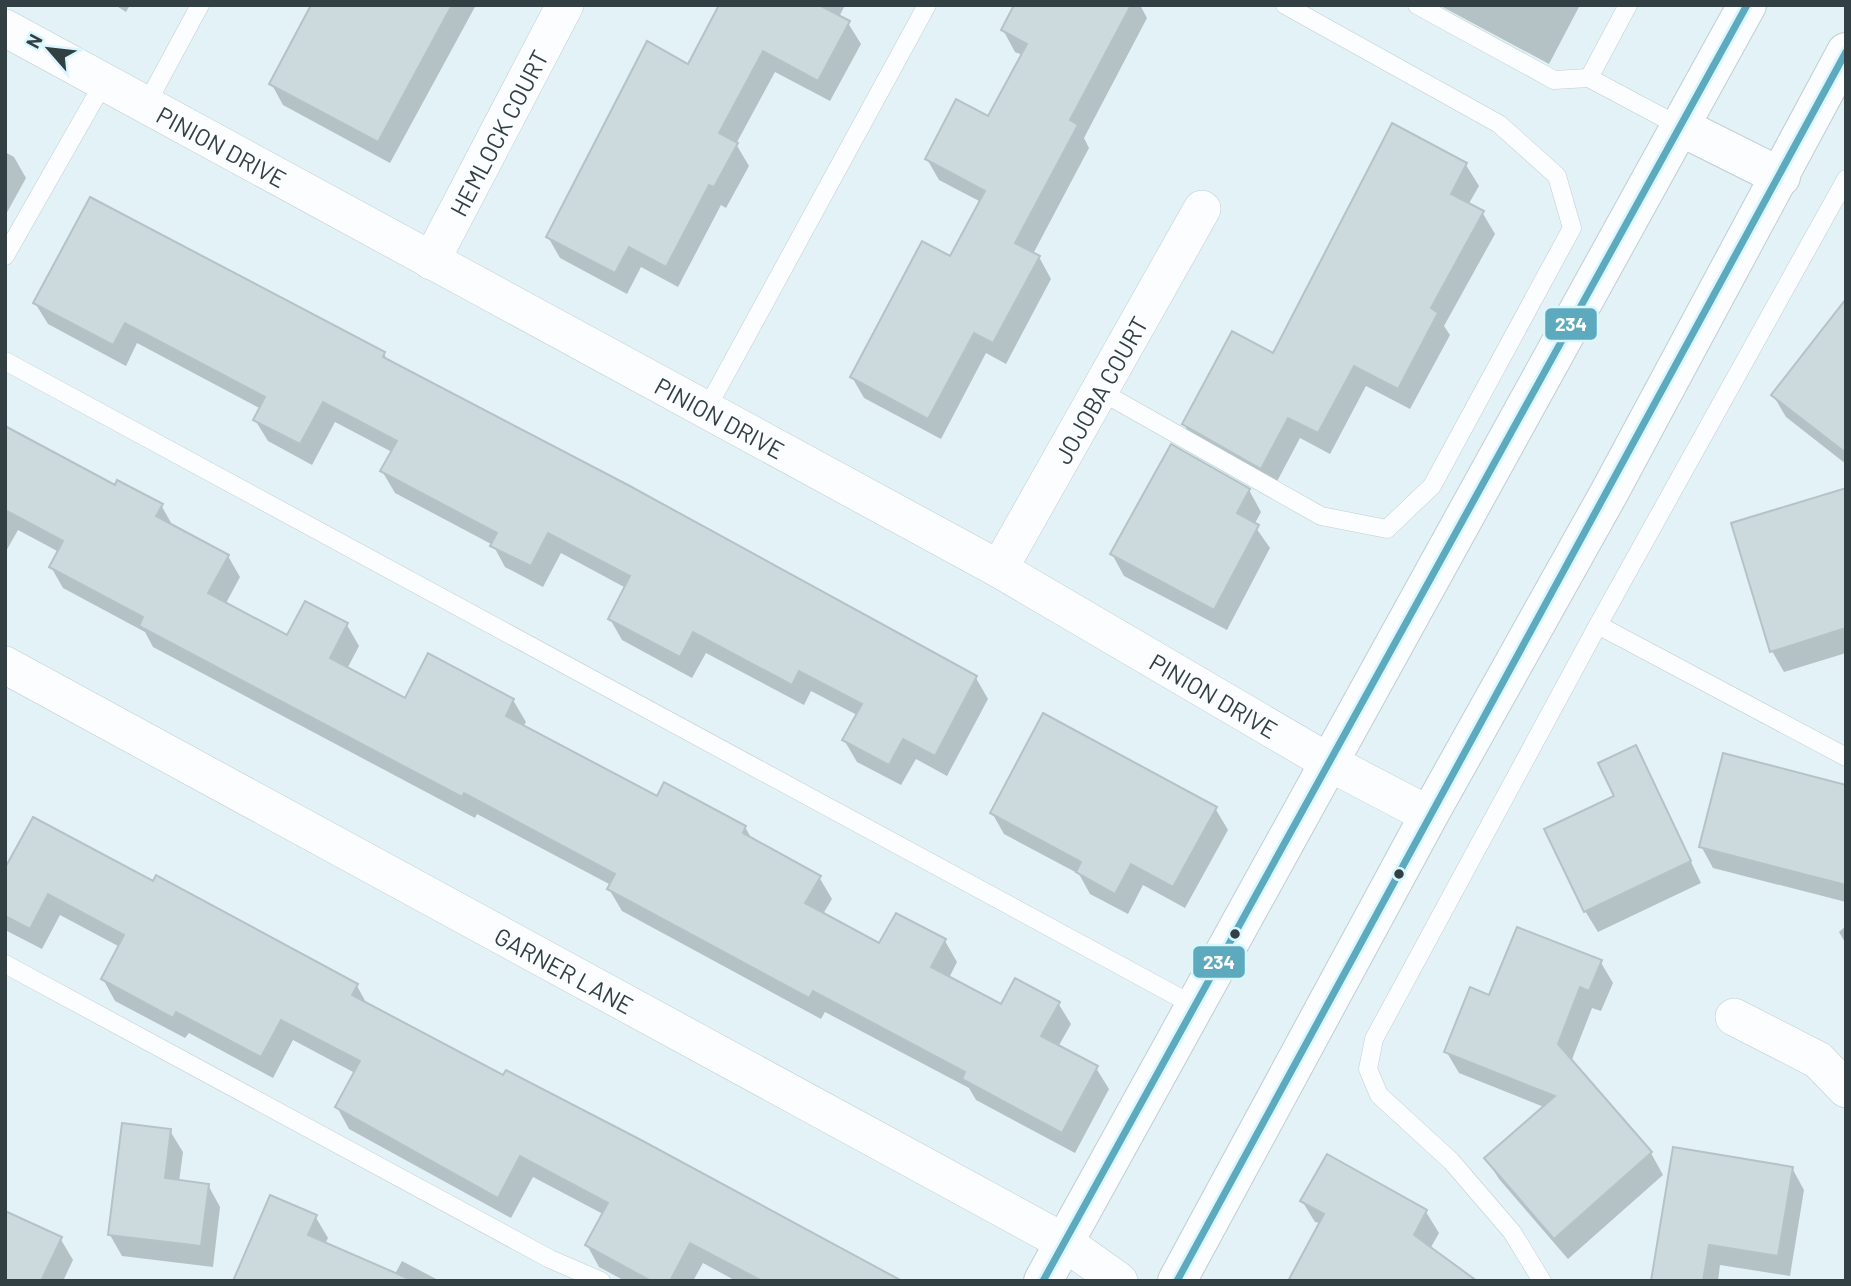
<svg xmlns="http://www.w3.org/2000/svg" width="1851" height="1286" viewBox="0 0 1851 1286" font-family="Barlow,sans-serif">
<style>
.shadow{fill:#0003}
.building{fill:#ccdade;stroke:#b5c3c7;stroke-width:2}
.lines{fill:none;stroke-linecap:round;stroke-linejoin:round}
.service-casing{stroke:#c0ced2;stroke-width:19}
.minor-casing{stroke:#c0ced2;stroke-width:38}
.secondary-casing{stroke:#c0ced2;stroke-width:40}
.service{stroke:#fbfdfe;stroke-width:18}
.minor{stroke:#fbfdfe;stroke-width:37}
.secondary{stroke:#fbfdfe;stroke-width:38}
.bus-1-casing{stroke:#daf6ff;stroke-width:12}
.bus-1{stroke:#5da9be;stroke-width:7}
.bus-dot{fill:#324044;stroke:#daf6ff;stroke-width:2.5}
.labels{text-anchor:middle;dominant-baseline:central;stroke-width:5;stroke-linejoin:round;paint-order:stroke}
.street-label{font-size:24px;fill:#324044;stroke:#daf6ff}
.line-badge{stroke:#daf6ff;stroke-width:2.5}
.badge-label{font-size:19px;text-anchor:middle;font-weight:bold;fill:#fff}
</style>
<rect width="100%" height="100%" fill="#e2f2f7"/>
<g class="shadow">
<path d="M 115,5 L 130,5 L 126,12 Z"/>
<path d="M 318,5 L 476,5 L 390,163 L 283,105 L 271,83 Z"/>
<path d="M 721,5 L 845,5 L 839,17 L 848,23 L 861,44 L 830,101 L 775,72 L 736,144 L 749,166 L 726,208 L 721,205 L 678,287 L 641,267 L 627,294 L 560,258 L 548,237 L 689,66 Z"/>
<path d="M 1016,5 L 1140,5 L 1147,18 L 1084,138 L 1089,148 L 1033,254 L 1039,257 L 1051,279 L 1006,364 L 986,353 L 941,439 L 864,398 L 852,377 L 951,258 L 981,202 L 939,180 L 927,159 L 989,119 L 1023,55 L 1015,52 L 1003,30 Z"/>
<path d="M 1439,5 L 1580,5 L 1549,64 Z"/>
<path d="M 5,152 L 14,157 L 26,178 L 5,216 Z"/>
<path d="M 1466,165 L 1479,186 L 1468,205 L 1482,212 L 1495,234 L 1444,326 L 1450,335 L 1410,409 L 1366,386 L 1330,454 L 1300,438 L 1273,489 L 1196,446 L 1184,424 L 1274,356 Z"/>
<path d="M 1846,301 L 1846,464 L 1786,417 L 1773,395 Z"/>
<path d="M 35,303 L 384,354 L 388,361 L 976,678 L 988,699 L 947,776 L 916,759 L 901,785 L 857,762 L 844,740 L 857,715 L 811,691 L 804,705 L 706,653 L 692,678 L 622,640 L 610,619 L 626,588 L 561,553 L 543,587 L 505,567 L 493,545 L 395,493 L 382,471 L 392,452 L 335,422 L 312,465 L 268,441 L 255,420 L 261,409 L 137,343 L 126,366 L 48,324 Z"/>
<path d="M 5,427 L 115,487 L 161,505 L 174,528 L 228,556 L 240,577 L 225,605 L 288,638 L 347,625 L 359,646 L 347,669 L 405,700 L 513,700 L 526,722 L 523,727 L 657,798 L 745,827 L 753,841 L 819,877 L 832,899 L 823,914 L 880,946 L 945,941 L 957,962 L 949,978 L 1002,1007 L 1058,1003 L 1071,1024 L 1058,1047 L 1096,1068 L 1109,1089 L 1075,1153 L 976,1100 L 969,1088 L 825,1012 L 821,1019 L 622,911 L 609,889 L 611,885 L 477,814 L 475,818 L 153,647 L 145,632 L 63,588 L 51,567 L 59,552 L 18,530 L 5,553 Z"/>
<path d="M 1249,490 L 1261,512 L 1254,525 L 1270,548 L 1227,630 L 1124,576 L 1112,554 Z"/>
<path d="M 1846,502 L 1846,653 L 1784,672 L 1772,651 Z"/>
<path d="M 1647,769 L 1701,883 L 1598,932 L 1585,911 L 1616,797 Z"/>
<path d="M 1846,787 L 1846,902 L 1713,868 L 1701,846 Z"/>
<path d="M 1215,808 L 1228,830 L 1185,908 L 1143,885 L 1128,914 L 1090,894 L 1079,874 L 1004,834 L 992,813 Z"/>
<path d="M 5,872 L 154,883 L 357,986 L 368,1006 L 899,1281 L 736,1281 L 703,1263 L 693,1281 L 625,1281 L 599,1267 L 587,1245 L 603,1214 L 533,1177 L 511,1218 L 349,1129 L 337,1107 L 355,1073 L 293,1040 L 273,1078 L 189,1033 L 185,1038 L 115,1001 L 103,979 L 120,947 L 60,915 L 42,949 L 5,930 Z"/>
<path d="M 1846,926 L 1846,944 L 1839,932 Z"/>
<path d="M 1600,961 L 1613,983 L 1601,1011 L 1592,1008 L 1571,1062 L 1651,1153 L 1663,1175 L 1568,1259 L 1499,1179 L 1486,1158 L 1544,1107 L 1459,1073 L 1446,1051 L 1490,997 Z"/>
<path d="M 170,1131 L 183,1152 L 179,1182 L 208,1185 L 220,1207 L 213,1267 L 122,1256 L 110,1235 Z"/>
<path d="M 1327,1157 L 1426,1212 L 1439,1233 L 1430,1249 L 1315,1222 L 1302,1201 Z"/>
<path d="M 1792,1168 L 1804,1190 L 1790,1276 L 1720,1265 L 1718,1281 L 1653,1281 Z"/>
<path d="M 315,1216 L 328,1238 L 325,1244 L 395,1274 L 402,1261 L 440,1281 L 235,1281 Z"/>
<path d="M 60,1238 L 73,1260 L 63,1281 L 5,1281 Z"/>
</g>
<g class="building">
<path d="M 311,5 L 452,5 L 378,142 L 269,84 Z"/>
<path d="M 719,5 L 819,5 L 850,21 L 818,81 L 763,51 L 719,133 L 738,143 L 714,187 L 709,185 L 666,267 L 629,247 L 615,273 L 546,237 L 647,41 L 688,64 Z"/>
<path d="M 1014,5 L 1131,5 L 1070,120 L 1078,125 L 1015,243 L 1040,256 L 993,343 L 974,333 L 928,419 L 850,377 L 922,241 L 950,256 L 985,191 L 925,159 L 956,99 L 988,116 L 1027,44 L 1001,30 Z"/>
<path d="M 1392,123 L 1467,163 L 1451,194 L 1484,211 L 1431,308 L 1438,313 L 1398,389 L 1354,366 L 1318,433 L 1288,418 L 1261,469 L 1182,424 L 1232,331 L 1273,353 Z"/>
<path d="M 90,197 L 385,352 L 383,357 L 628,485 L 977,676 L 935,756 L 903,739 L 889,765 L 842,740 L 862,704 L 799,671 L 792,685 L 693,632 L 680,657 L 608,619 L 630,576 L 548,533 L 531,566 L 490,546 L 497,533 L 380,471 L 397,441 L 323,402 L 300,444 L 253,420 L 265,397 L 125,323 L 113,345 L 33,303 Z"/>
<path d="M 1846,299 L 1846,453 L 1771,395 Z"/>
<path d="M 5,426 L 115,485 L 117,480 L 163,504 L 156,516 L 229,555 L 208,593 L 287,635 L 305,601 L 348,623 L 330,658 L 405,698 L 428,653 L 514,699 L 506,716 L 657,796 L 664,782 L 746,826 L 743,833 L 821,876 L 805,903 L 879,943 L 896,913 L 946,939 L 931,967 L 1001,1004 L 1015,978 L 1060,1002 L 1041,1036 L 1098,1066 L 1062,1133 L 962,1079 L 965,1072 L 813,991 L 809,998 L 607,889 L 615,874 L 464,793 L 462,797 L 139,626 L 143,617 L 49,567 L 63,541 L 5,510 Z"/>
<path d="M 1171,444 L 1250,489 L 1237,513 L 1259,525 L 1214,610 L 1110,554 Z"/>
<path d="M 1846,488 L 1846,628 L 1770,652 L 1731,523 Z"/>
<path d="M 1043,713 L 1217,807 L 1173,887 L 1131,864 L 1115,894 L 1076,872 L 1081,862 L 990,813 Z"/>
<path d="M 1636,745 L 1691,861 L 1584,912 L 1544,829 L 1614,796 L 1598,763 Z"/>
<path d="M 1723,753 L 1846,785 L 1846,885 L 1699,847 Z"/>
<path d="M 33,817 L 153,881 L 156,875 L 358,984 L 352,995 L 503,1075 L 506,1070 L 641,1140 L 902,1281 L 762,1281 L 690,1243 L 670,1281 L 651,1281 L 585,1245 L 608,1203 L 520,1156 L 498,1198 L 335,1107 L 360,1061 L 281,1020 L 261,1057 L 176,1012 L 173,1018 L 101,979 L 124,935 L 48,894 L 30,929 L 5,916 L 5,868 Z"/>
<path d="M 1517,927 L 1602,960 L 1589,991 L 1580,987 L 1558,1044 L 1652,1152 L 1554,1239 L 1484,1158 L 1555,1096 L 1444,1052 L 1470,987 L 1489,995 Z"/>
<path d="M 122,1123 L 171,1129 L 165,1178 L 209,1184 L 201,1246 L 108,1235 Z"/>
<path d="M 1673,1147 L 1793,1167 L 1778,1256 L 1709,1245 L 1703,1281 L 1651,1281 Z"/>
<path d="M 1327,1154 L 1427,1210 L 1414,1235 L 1477,1281 L 1288,1281 L 1324,1214 L 1300,1201 Z"/>
<path d="M 270,1195 L 317,1215 L 308,1235 L 414,1281 L 233,1281 Z"/>
<path d="M 5,1211 L 62,1237 L 41,1281 L 5,1281 Z"/>
</g>
<g class="lines">
<g class="service-casing">
<g id="service">
<path d="M 1417,5 L 1554,80 L 1589,78"/>
<path d="M 1628,5 L 1589,78 L 1679,126"/>
<path d="M 146,105 L 200,5"/>
<path d="M 5,256 L 104,82"/>
<path d="M 5,361 L 1195,1006"/>
<path d="M 1100,391 L 1321,516 L 1387,529 L 1432,486 L 1572,228 L 1557,176 L 1499,124 L 1285,5"/>
<path d="M 706,410 L 927,5"/>
<path d="M 1598,625 L 1846,757"/>
<path d="M 5,964 L 550,1259 L 601,1281"/>
<path d="M 1542,1281 L 1512,1232 L 1451,1161 L 1379,1095 L 1368,1069 L 1374,1039 L 1598,625 L 1846,179"/>
</g>
</g>
<g class="minor-casing">
<g id="minor">
<path id="s1" d="M 5,28 L 999,569 L 1330,763 L 1429,815"/>
<path id="s2" d="M 431,261 L 565,5"/>
<path id="s3" d="M 999,569 L 1202,209"/>
<path id="s4" d="M 5,665 L 1064,1242 L 1119,1281"/>
<path d="M 1734,1017 L 1818,1060 L 1846,1089"/>
</g>
</g>
<g class="secondary-casing">
<g id="secondary">
<path d="M 1679,126 L 1781,177"/>
<path d="M 1043,1281 L 1747,5"/>
<path d="M 1177,1281 L 1429,815 L 1609,493 L 1846,52"/>
</g>
</g>
<use href="#service" class="service"/>
<use href="#minor" class="minor"/>
<use href="#secondary" class="secondary"/>
<g class="bus-1-casing">
<g id="bus-1">
<path d="M 1043,1281 L 1747,5"/>
<path d="M 1177,1281 C 1399,871 1625,463 1846,52"/>
</g>
</g>
<use href="#bus-1" class="bus-1"/>
</g>
<g class="bus-dot">
<circle cx="1399" cy="874" r="6"/>
<circle cx="1235" cy="934" r="6"/>
</g>
<g class="labels">
<g class="street-label">
<text stroke="none"><textPath href="#s2" startOffset="145">HEMLOCK COURT</textPath></text>
<text stroke="none"><textPath href="#s1" startOffset="247">PINION DRIVE</textPath></text>
<text stroke="none"><textPath href="#s3" startOffset="206">JOJOBA COURT</textPath></text>
<text stroke="none"><textPath href="#s1" startOffset="814">PINION DRIVE</textPath></text>
<text stroke="none"><textPath href="#s1" startOffset="1381">PINION DRIVE</textPath></text>
<text stroke="none"><textPath href="#s4" startOffset="637">GARNER LANE</textPath></text>
</g>
</g>
<g class="line-badge">
<rect x="1544" y="307" width="54" height="34" rx="7" fill="#5da9be"/>
<rect x="1192" y="945" width="54" height="34" rx="7" fill="#5da9be"/>
</g>
<g class="badge-label">
<text x="1571" y="331">234</text>
<text x="1219" y="969">234</text>
</g>
<rect width="1851" height="1286" fill="none" stroke="#324044" stroke-width="14"/>
<g transform="translate(49 49) rotate(298)" stroke="#daf6ff" stroke-width="5" paint-order="stroke">
<path d="M0-5L12 26L0 18L-12 26Z" fill="#324044"/>
<text y="-10" font-size="19" font-weight="bold" text-anchor="middle" fill="#324044">N</text>
</g>
</svg>
